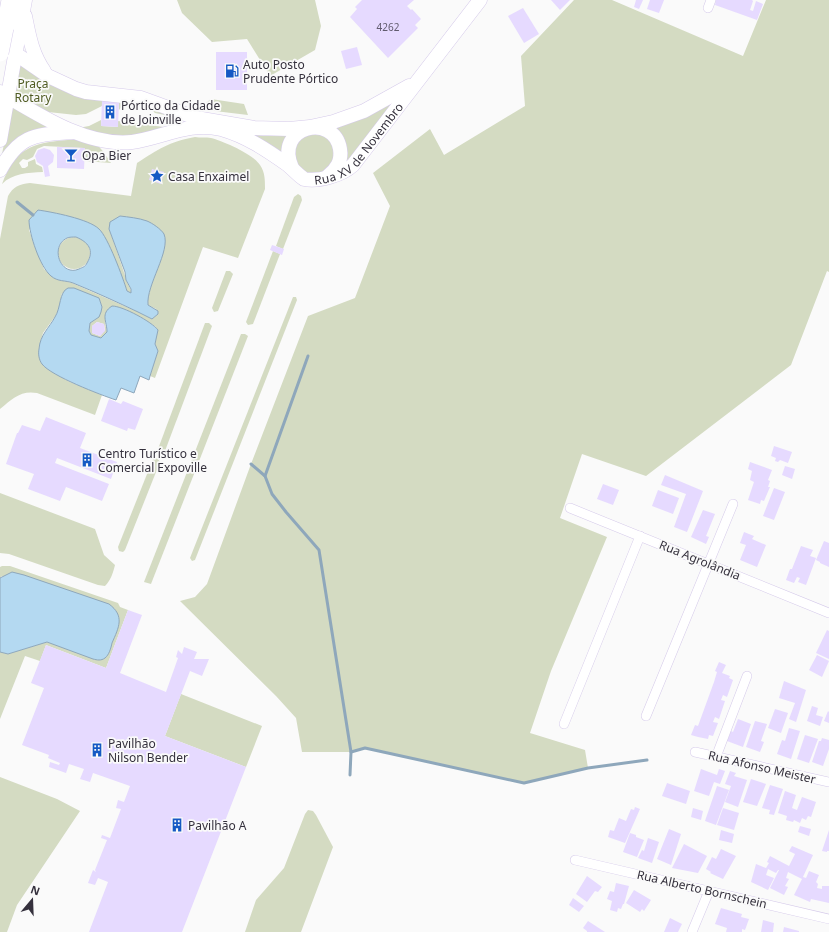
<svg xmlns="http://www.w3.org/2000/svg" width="829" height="932" viewBox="0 0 829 932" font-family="'Noto Sans',sans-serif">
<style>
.green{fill:#d4dbc2;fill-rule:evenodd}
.water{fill:#b4d9f1;stroke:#8ea7bb;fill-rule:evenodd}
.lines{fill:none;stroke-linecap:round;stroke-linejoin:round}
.stream{stroke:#8ea7bb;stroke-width:3}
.building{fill:#e6daff}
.minor-casing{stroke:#d5caea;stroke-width:10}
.primary-casing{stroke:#d5caea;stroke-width:15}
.motorway-casing{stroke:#d5caea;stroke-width:18}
.minor{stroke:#fff;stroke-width:9}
.primary{stroke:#fff;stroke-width:14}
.motorway{stroke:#fff;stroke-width:17}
.motorway-bridge-casing{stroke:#d5caea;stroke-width:18;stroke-linecap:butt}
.motorway-bridge{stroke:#fff;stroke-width:17}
.labels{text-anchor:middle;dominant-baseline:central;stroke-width:3.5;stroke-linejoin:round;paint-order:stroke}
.number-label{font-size:10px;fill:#615b6e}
.poi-label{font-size:12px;fill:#35313d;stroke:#fafafa;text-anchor:start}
.park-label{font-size:12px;fill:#505c23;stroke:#fafafa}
.street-label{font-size:12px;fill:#35313d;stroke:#fafafa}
</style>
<rect width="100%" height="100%" fill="#fafafa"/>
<g class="green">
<path d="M 177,0 L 315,0 L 321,26 L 315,50 L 270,76 L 247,39 L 212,42 L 182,13 Z"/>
<path d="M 574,0 L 612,0 L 743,56 L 766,0 L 829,0 L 829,272 L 827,271 L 791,365 L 646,476 L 582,454 L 560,518 L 607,537 L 551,671 L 530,733 L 585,750 L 588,768 L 524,783 L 365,748 L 351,752 L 302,752 L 296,718 L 276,696 L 180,601 L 195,597 L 207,584 L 251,464 L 308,316 L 355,298 L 390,206 L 373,173 L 430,129 L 444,155 L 525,106 L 521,56 Z"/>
<path d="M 20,63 L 36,75 L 140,102 L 159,110 L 165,115 L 155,113 L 149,107 L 124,104 L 119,110 L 119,101 L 102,106 L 86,114 L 76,115 L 48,112 L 13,96 Z"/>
<path d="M 211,99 L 244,104 L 248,115 L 198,109 Z"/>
<path d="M 396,101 L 353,155 L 346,161 L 332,127 Z"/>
<path d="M 11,105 L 47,127 L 1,160 Z"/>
<path d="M 101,120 L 101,126 L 118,127 L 118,121 L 164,127 L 140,135 L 98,136 L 78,128 L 89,126 Z"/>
<path d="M 242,133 L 263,136 L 289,135 L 285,159 Z"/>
<path d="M 310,133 L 324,135 L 334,145 L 335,159 L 327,171 L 307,174 L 296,166 C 294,144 290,144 310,133 Z"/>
<path d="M 195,137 C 200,138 206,137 211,138 C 223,141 253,154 260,165 C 265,172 265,180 265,189 L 238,258 L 203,247 L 155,378 L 150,376 L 158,351 L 155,344 L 156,327 L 138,316 L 115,306 L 105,323 L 107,332 L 101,338 L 91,335 L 89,331 L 90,323 L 96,319 L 102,307 L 99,298 L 62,293 L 59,311 L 43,333 L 39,348 L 51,371 L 70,382 L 102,395 L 95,415 L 37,393 C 21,390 12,399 0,409 L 0,239 L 8,196 C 13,187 19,184 30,183 L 131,196 L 137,163 C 159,149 168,142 195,137 ZM 49,212 C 64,217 82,218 96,227 C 106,233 122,279 127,291 L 131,294 C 132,288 127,285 126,279 C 121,262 115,246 109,229 L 120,216 L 146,221 L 155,226 C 156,236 160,258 157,268 C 154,280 147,292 148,305 L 156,309 L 158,314 L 152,319 L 138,312 L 72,283 L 56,279 L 53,277 L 44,269 L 29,230 ZM 97,322 L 104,324 L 105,330 L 100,336 L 92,333 L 92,326 Z"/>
<path d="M 68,140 C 95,139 97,142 111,163 L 84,161 L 84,148 L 44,146 L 37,149 L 33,157 L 27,160 L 23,159 L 19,163 L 22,168 L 25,168 L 28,166 L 28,162 L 35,159 L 36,164 L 42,167 L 43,172 C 27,173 13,173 2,184 C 16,148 31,143 68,140 Z"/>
<path d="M 298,194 L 301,196 L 302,200 L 283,249 L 276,246 L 294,197 Z"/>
<circle cx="74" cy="253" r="16"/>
<path d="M 273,251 L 280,254 L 253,324 L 248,325 L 246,322 Z"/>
<path d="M 226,271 L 230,271 L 233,274 L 218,311 L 214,312 L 212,308 Z"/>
<path d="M 293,297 L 296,297 L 297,300 L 195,560 L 192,561 L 190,558 Z"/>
<path d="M 205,323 L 209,323 L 212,326 L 165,451 L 158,449 Z"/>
<path d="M 241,334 L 245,334 L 248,336 L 151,584 L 144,582 Z"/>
<path d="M 155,458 L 158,459 L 160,462 L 125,550 L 123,552 L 119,551 L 118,547 L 153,459 Z"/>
<path d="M 0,493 L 95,529 L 104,555 L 115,565 C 113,573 111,580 105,586 L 98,585 L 9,554 L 0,553 Z"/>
<path d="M 2,566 L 10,566 L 118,603 L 120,607 L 128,610 L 106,668 L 46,645 L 40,661 L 25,656 L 0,719 L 0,652 L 8,654 L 47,642 L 99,660 L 2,576 L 0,578 L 0,567 Z"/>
<path d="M 181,694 L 262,726 L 246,767 L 165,736 Z"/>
<path d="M 0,777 L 57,799 L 80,811 L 17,905 L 7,932 L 0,932 Z"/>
<path d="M 308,810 L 313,811 L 316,815 L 333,847 L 301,932 L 245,932 L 256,900 L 284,868 L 305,814 Z"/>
</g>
<g class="water">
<path d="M 38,210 C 52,212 89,219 99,229 C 108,237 123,278 127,291 L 131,293 L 131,289 L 126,280 L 125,272 L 109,229 L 110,222 L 120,216 C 128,217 139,218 147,221 C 152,223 161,229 164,234 C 171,251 146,285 148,305 L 158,311 L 158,314 L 152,319 L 138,312 C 117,302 95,292 73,283 C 65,280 58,282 51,276 C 40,267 29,234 29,220 ZM 76,237 C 88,242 95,250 87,263 C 85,267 83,267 79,269 C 61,277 49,247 67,238 C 69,237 73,237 76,237 Z"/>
<path d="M 68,288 L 74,288 L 99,298 L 102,307 L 101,312 L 99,317 L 90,323 L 89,331 L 91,335 L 101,338 L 107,332 C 107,321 100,314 112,306 C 123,306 152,322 158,330 L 155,344 L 158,351 L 150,376 L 149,380 L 140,376 L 134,393 L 121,388 L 116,400 C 101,395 51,376 42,364 C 39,360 38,354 39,349 C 40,335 49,328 55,317 C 61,308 59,292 68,288 Z"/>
<path d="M 12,572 L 24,575 L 109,604 C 125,616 119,627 112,643 C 111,648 109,655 105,658 C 101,661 97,660 93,659 L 47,642 L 8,654 L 0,652 L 0,578 Z"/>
</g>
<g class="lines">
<g class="stream">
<path d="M 17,202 L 33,215"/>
<path d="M 251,464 L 265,476 L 272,494 L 286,512 L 319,550 L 351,752 L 350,775"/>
<path d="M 265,476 L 308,356"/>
<path d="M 351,752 L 365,748 L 524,783 L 588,768 L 647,760"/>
</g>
</g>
<g class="building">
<path d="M 362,0 L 414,0 L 407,6 L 411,10 L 412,9 L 421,19 L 415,25 L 418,28 L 388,58 L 350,17 L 357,9 L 355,7 Z"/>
<path d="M 551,0 L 570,0 L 560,10 Z"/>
<path d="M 636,0 L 643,0 L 639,9 L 634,7 Z"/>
<path d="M 650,0 L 664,0 L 659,13 L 647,9 Z"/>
<path d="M 716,0 L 752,0 L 753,1 L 750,10 L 753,11 L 756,1 L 763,4 L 757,20 L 715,5 Z"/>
<path d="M 523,8 L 539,34 L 524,43 L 508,16 Z"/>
<path d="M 357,47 L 362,65 L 346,69 L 341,51 Z"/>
<rect x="216" y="52" width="31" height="38"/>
<path d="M 102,100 L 119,101 L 118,127 L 101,126 Z"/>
<path d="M 57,147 L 85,148 L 84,169 L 57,168 Z"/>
<path d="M 44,148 L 50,150 L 54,155 L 53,162 L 48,166 L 50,176 L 45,177 L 43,166 L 37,162 L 35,156 L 38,150 Z"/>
<path d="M 152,169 L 164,172 L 161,184 L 149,180 Z"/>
<path d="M 272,245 L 284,249 L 282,255 L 270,250 Z"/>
<path d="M 97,322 L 104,324 L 105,331 L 100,336 L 92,333 L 92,326 Z"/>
<path d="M 109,399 L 121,404 L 123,401 L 143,409 L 135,430 L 128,428 L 127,431 L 101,421 Z"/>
<path d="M 46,417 L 86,433 L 80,448 L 117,462 L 111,479 L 57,458 L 55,463 L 109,484 L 102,501 L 66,487 L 60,501 L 28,489 L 34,474 L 6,464 L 17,433 L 18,433 L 22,425 L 40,431 Z"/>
<path d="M 774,446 L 792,452 L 788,463 L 780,460 L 778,462 L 775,461 L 776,458 L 771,456 Z"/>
<path d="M 750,462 L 772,470 L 768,480 L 770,481 L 768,487 L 770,487 L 764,501 L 761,500 L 760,504 L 748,500 L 754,482 L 750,480 L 752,471 L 748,469 Z"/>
<path d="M 785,466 L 795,469 L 792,479 L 782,475 Z"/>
<path d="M 665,475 L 703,491 L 687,532 L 674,527 L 686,494 L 661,485 Z"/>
<path d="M 603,484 L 619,490 L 613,505 L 597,499 Z"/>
<path d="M 774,488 L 785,492 L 774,520 L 763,516 Z"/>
<path d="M 658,490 L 679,498 L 673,514 L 652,506 Z"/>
<path d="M 703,510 L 715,514 L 706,536 L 709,537 L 706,544 L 691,537 Z"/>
<path d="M 744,532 L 754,536 L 752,539 L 766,545 L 757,567 L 740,560 L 746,545 L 740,543 Z"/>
<path d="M 824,541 L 829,543 L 829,567 L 820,563 L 820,562 L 816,560 Z"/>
<path d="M 801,546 L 813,550 L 810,556 L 816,558 L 806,585 L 798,582 L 800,578 L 797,577 L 794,583 L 786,580 L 790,569 L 792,569 Z"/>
<path d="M 128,610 L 142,615 L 120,673 L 166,692 L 178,658 L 176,657 L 178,650 L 182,654 L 184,647 L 197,652 L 194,659 L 209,659 L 202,676 L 190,671 L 165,736 L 246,767 L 182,932 L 89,932 L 108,882 L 98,878 L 95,885 L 88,883 L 93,870 L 96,872 L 95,870 L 107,840 L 101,838 L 102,835 L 110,838 L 121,809 L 116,808 L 118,800 L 124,802 L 130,786 L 93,773 L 90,782 L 80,779 L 84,769 L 69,764 L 66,773 L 49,767 L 50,762 L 59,765 L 60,763 L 48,758 L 49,755 L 22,745 L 44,688 L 31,683 L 46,645 L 106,668 Z"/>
<path d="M 827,630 L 829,631 L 829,659 L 816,653 Z"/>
<path d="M 817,655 L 829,661 L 822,677 L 809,670 Z"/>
<path d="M 719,662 L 726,665 L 722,673 L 730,676 L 729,678 L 733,680 L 727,697 L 723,695 L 721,700 L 725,701 L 719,719 L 715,717 L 713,722 L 718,723 L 713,736 L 709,735 L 708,739 L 698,737 L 691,735 L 695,725 L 698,726 L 714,682 L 717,672 L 715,671 Z"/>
<path d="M 784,681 L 806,690 L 796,722 L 789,719 L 795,703 L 779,698 Z"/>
<path d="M 812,706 L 818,708 L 816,715 L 823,717 L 820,726 L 807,721 Z"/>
<path d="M 775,709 L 788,713 L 781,733 L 768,728 Z"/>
<path d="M 828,711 L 829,712 L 829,723 L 824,721 Z"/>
<path d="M 738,719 L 751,724 L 743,747 L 727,741 L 731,731 L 733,732 Z"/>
<path d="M 755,721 L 767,724 L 761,741 L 764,742 L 760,752 L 746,747 Z"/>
<path d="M 789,728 L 800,731 L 791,759 L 777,754 L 782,740 L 785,741 Z"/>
<path d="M 805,735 L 818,739 L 809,763 L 797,759 Z"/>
<path d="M 822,738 L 829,740 L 829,749 L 823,766 L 812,762 L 819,741 L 821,741 Z"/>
<path d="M 701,769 L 717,775 L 719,769 L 725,771 L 720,784 L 714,782 L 709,796 L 694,791 Z"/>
<path d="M 730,771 L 736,773 L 734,776 L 747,780 L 738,807 L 725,802 L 731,786 L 725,784 Z"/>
<path d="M 751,779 L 766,784 L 757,806 L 743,802 Z"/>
<path d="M 667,783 L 690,791 L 686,804 L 662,796 Z"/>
<path d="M 770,785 L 783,789 L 774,815 L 769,814 L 770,810 L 762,808 Z"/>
<path d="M 717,786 L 729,790 L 716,825 L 705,821 Z"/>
<path d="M 785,791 L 796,795 L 792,808 L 797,810 L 802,797 L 816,802 L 811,817 L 808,816 L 806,820 L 802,818 L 800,823 L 794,820 L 793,822 L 786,820 L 787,816 L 778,813 Z"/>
<path d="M 635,807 L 640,809 L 625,843 L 608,837 L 610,830 L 614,831 L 619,818 L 626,821 L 631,809 L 634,810 Z"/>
<path d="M 693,808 L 703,811 L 701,820 L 691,817 Z"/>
<path d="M 723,808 L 739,813 L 734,830 L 717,825 Z"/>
<path d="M 800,826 L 811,829 L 809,836 L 798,832 Z"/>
<path d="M 669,829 L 681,834 L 671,865 L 657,859 Z"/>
<path d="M 721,830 L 734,834 L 732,843 L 719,840 Z"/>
<path d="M 829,830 L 829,851 L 827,851 L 827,852 L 822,851 Z"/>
<path d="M 630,833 L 636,835 L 636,837 L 644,840 L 637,857 L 623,852 Z"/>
<path d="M 648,838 L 659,842 L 652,863 L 638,858 L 642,850 L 644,851 Z"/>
<path d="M 684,844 L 707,856 L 698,873 L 672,868 Z"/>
<path d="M 792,846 L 813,855 L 803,877 L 806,878 L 809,871 L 819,875 L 816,882 L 818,884 L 817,888 L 822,889 L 822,886 L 829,886 L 829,903 L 811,899 L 810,902 L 794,895 L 802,879 L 788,872 L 786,878 L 789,879 L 785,886 L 788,887 L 784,895 L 770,888 L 779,870 L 778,870 L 776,873 L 768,869 L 766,875 L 774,878 L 768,890 L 751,882 L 756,864 L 766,868 L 769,863 L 767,862 L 770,856 L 789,866 L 795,854 L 789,851 Z"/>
<path d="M 721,849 L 736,856 L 723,879 L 710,873 L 711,872 L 706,869 L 712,857 L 716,859 Z"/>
<path d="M 587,876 L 602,887 L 598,892 L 595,891 L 587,902 L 576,894 Z"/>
<path d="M 616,883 L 629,886 L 624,904 L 623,904 L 621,909 L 618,908 L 617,912 L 610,910 L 612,901 L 607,899 L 610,891 L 614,892 Z"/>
<path d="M 634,890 L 651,900 L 644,911 L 642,909 L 640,912 L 626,903 Z"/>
<path d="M 573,898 L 584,906 L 579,912 L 569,905 Z"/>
<path d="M 721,908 L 742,914 L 741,917 L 749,919 L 745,930 L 742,929 L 742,932 L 726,932 L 727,928 L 715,924 Z"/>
<path d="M 670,918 L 682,924 L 678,932 L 664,932 Z"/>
<path d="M 763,920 L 774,923 L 773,932 L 761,932 Z"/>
<path d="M 588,921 L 605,932 L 587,932 L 587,931 L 583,928 Z"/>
<path d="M 784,927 L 799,931 L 799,932 L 783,932 Z"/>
</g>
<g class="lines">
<g class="minor-casing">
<g id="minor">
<path d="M 708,8 L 711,0"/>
<path d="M 570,508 L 829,613"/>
<path d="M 646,716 L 733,504"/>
<path d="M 564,724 L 640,536"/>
<path d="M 695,752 L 829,782"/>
<path d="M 716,757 L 747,676"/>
<path d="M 575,860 L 829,919"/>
<path d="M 692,932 L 709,891"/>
</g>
</g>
<g class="primary-casing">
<g id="primary">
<path d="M 25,16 C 29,36 32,54 44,71"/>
<path d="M 0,43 L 48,76 L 76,89 L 86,92 L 141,98 L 196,118 L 254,128 L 289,129 L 310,127 L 333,122 L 364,111 L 409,86"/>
<path id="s1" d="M 0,92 C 37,114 87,147 132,142 C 162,138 190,121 221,129 C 246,136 267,150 288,165 C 294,170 298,175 304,179 C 319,182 342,175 353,165 L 480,0"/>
<path d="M 0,140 L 25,0"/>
<path d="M 292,168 C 273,126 334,112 340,149 C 342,161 337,169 328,176"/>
<path d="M 0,170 C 20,134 35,135 72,132"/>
</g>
</g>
<g class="motorway-casing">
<path id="motorway" d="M 5,28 L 10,0"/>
</g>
<use href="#minor" class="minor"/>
<use href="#primary" class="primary"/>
<use href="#motorway" class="motorway"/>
<g class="motorway-bridge-casing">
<path id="motorway-bridge" d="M 0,53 L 5,28"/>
</g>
<use href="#motorway-bridge" class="motorway-bridge"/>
</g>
<defs>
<g id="fuel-bare" transform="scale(1.08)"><path d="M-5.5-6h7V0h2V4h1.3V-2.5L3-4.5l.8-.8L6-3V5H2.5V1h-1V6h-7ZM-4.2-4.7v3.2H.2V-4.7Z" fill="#1559c4" stroke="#fafafa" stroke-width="2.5" paint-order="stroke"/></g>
<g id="building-bare" transform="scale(1.08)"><path d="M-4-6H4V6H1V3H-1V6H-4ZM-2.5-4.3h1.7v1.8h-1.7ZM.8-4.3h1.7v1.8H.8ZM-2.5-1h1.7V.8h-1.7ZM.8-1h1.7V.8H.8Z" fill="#1559c4" stroke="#fafafa" stroke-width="2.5" paint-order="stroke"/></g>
<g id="bar-bare" transform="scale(1.08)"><path d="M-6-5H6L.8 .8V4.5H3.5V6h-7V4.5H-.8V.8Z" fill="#1559c4" stroke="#fafafa" stroke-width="2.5" paint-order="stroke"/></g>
<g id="sight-bare" transform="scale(1.08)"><path d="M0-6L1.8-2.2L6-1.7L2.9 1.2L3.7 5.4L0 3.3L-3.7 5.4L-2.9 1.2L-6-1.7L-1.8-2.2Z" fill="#1559c4" stroke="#fafafa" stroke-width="2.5" paint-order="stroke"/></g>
</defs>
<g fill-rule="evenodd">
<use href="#fuel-bare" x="232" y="71"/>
<use href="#building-bare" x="110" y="112"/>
<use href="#bar-bare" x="71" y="155"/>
<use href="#sight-bare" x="157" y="176"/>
<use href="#building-bare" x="87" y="460"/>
<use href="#building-bare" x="97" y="750"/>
<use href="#building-bare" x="177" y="825"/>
</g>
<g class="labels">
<g class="number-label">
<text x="388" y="27">4262</text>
</g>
<g class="poi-label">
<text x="243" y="64">Auto Posto<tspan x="243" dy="14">Prudente Pórtico</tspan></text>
<text x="121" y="105">Pórtico da Cidade<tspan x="121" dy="14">de Joinville</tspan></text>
<text x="82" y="155">Opa Bier</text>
<text x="168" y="176">Casa Enxaimel</text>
<text x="98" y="453">Centro Turístico e<tspan x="98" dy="14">Comercial Expoville</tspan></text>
<text x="108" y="743">Pavilhão<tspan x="108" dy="14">Nilson Bender</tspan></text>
<text x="188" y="825">Pavilhão A</text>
</g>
<g class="park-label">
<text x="33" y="83">Praça<tspan x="33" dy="14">Rotary</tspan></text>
</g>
<g class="street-label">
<text stroke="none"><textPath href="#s1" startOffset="402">Rua XV de Novembro</textPath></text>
<text transform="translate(700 560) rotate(22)">Rua Agrolândia</text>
<text transform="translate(762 767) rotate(13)">Rua Afonso Meister</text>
<text transform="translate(702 889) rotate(13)">Rua Alberto Bornschein</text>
</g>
</g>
<g transform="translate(32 900) rotate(19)" stroke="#fafafa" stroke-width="3" paint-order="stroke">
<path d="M0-3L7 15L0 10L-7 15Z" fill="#35313d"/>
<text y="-6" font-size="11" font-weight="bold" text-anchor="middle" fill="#35313d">N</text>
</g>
</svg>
